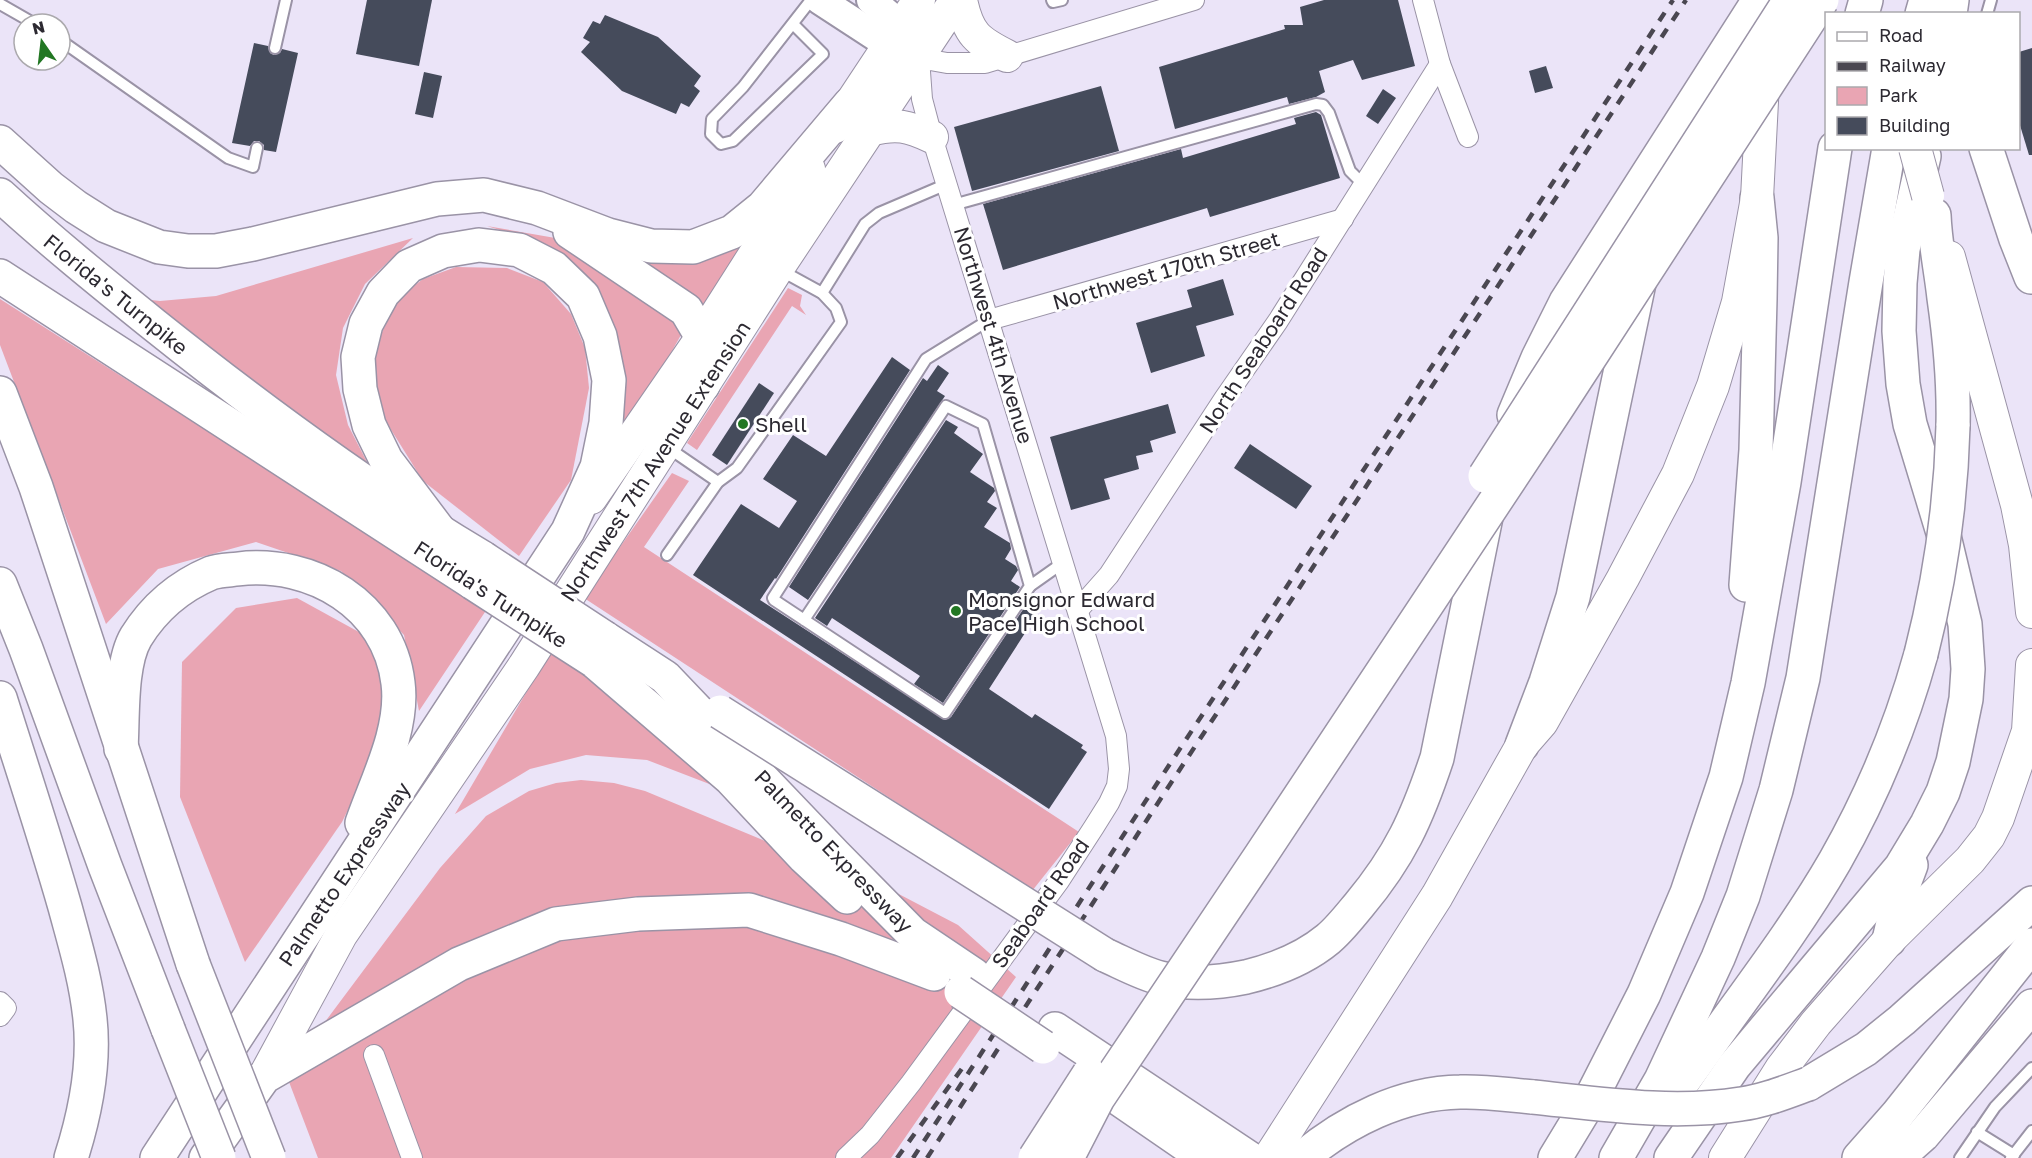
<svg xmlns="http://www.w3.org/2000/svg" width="2032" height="1158" viewBox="0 0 2032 1158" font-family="'Golos Text',sans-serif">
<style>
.green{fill:#e9a5b3}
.building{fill:#454b5b}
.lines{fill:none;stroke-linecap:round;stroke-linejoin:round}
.lane-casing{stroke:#9a93a6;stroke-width:14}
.street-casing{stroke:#9a93a6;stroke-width:22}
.secondary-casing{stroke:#9a93a6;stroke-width:32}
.primary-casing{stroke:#9a93a6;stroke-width:34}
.highway-casing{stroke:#9a93a6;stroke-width:36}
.lane{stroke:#fff;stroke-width:10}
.street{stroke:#fff;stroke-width:20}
.secondary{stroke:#fff;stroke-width:28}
.primary{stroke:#fff;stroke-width:32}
.highway{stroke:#fff;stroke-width:33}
.rail{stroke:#4a4751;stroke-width:4.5;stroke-dasharray:10 10;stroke-linecap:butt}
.primary-bridge-casing{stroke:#9a93a6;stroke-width:34;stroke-linecap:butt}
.highway-bridge-casing{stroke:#9a93a6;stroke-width:36;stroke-linecap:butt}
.primary-bridge{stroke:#fff;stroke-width:32}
.highway-bridge{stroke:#fff;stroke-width:33}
.poi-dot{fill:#227723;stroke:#fff;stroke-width:2}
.labels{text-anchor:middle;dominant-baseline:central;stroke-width:6;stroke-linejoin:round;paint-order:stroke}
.street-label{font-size:21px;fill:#2c2931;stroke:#fff}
.poi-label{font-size:21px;fill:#2c2931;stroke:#fff;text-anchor:start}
</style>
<rect width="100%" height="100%" fill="#ebe4f8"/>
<g class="green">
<path d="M 487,226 L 561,239 L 686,326 L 617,449 L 601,301 L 574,263 L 541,243 Z"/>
<path d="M 413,238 L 365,284 L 343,328 L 336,375 L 348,425 L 369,466 L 99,294 L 160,301 L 216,296 Z"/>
<path d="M 737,243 L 746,245 L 703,306 L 605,244 Z"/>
<path d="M 456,267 L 507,268 L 543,282 L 571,314 L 585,348 L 589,388 L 571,480 L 519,556 L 423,481 L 380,412 L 373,351 L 399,297 L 423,279 Z"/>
<path d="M 788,288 L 802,295 L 800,306 L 806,315 L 792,306 L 697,450 L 687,443 Z"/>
<path d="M 0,299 L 487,609 L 419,711 L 404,635 L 341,571 L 256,542 L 158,569 L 106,624 L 0,345 Z"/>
<path d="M 672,473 L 689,481 L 644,547 L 1079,832 L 1032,891 L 584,598 Z"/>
<path d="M 297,598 L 368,637 L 394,717 L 342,822 L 245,962 L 180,797 L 182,662 L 236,608 Z"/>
<path d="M 550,652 L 816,825 L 647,760 L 586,755 L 530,769 L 455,814 Z"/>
<path d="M 581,780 L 614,783 L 645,791 L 765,841 L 893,891 L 958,925 L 1016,977 L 891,1158 L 318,1158 L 286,1074 L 440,868 L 486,816 L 529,791 L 556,783 Z"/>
</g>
<g class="building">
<path d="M 367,0 L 432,0 L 419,66 L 356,54 Z"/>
<path d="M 1324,0 L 1398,0 L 1415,66 L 1362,80 L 1353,60 L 1319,71 L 1325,92 L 1316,97 L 1289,104 L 1287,97 L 1175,129 L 1159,67 L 1285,29 L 1284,25 L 1303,25 L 1300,7 Z"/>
<path d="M 605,15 L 658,37 L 701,76 L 694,86 L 700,91 L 689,107 L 681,103 L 676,114 L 622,91 L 581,52 L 590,42 L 583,38 L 593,21 L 600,24 Z"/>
<path d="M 254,43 L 268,46 L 270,53 L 274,55 L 280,53 L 282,49 L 298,53 L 276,152 L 264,150 L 264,145 L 259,141 L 254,141 L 250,146 L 232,143 Z"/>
<path d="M 2032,48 L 2032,155 L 2029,155 L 2019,122 L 2019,52 Z"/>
<path d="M 1546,66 L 1553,88 L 1535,93 L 1529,71 Z"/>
<path d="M 424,72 L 442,76 L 433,118 L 415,114 Z"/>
<path d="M 1101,86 L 1119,151 L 972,191 L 954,127 Z"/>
<path d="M 1383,89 L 1396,98 L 1378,124 L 1366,116 Z"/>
<path d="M 1316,112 L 1321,115 L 1340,178 L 1210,217 L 1207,208 L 1003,270 L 983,204 L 1181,149 L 1183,158 L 1296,124 L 1294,118 Z"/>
<path d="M 1223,279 L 1234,315 L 1196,326 L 1205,356 L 1151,373 L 1136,323 L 1192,307 L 1187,290 Z"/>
<path d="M 892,357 L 910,370 L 776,579 L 775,578 L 760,600 L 945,720 L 951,717 L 1024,608 L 1036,616 L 989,689 L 1032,718 L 1035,714 L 1083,745 L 1081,748 L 1087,752 L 1049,809 L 693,575 L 741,504 L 779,528 L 797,501 L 763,479 L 793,435 L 826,456 Z"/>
<path d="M 938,365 L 949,373 L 937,391 L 945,396 L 808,600 L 789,587 L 923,378 L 927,381 Z"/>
<path d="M 759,383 L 774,393 L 727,465 L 712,455 Z"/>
<path d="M 1168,404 L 1176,433 L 1150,441 L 1153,452 L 1136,456 L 1139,469 L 1104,479 L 1110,499 L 1071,510 L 1050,437 Z"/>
<path d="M 946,420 L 958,427 L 954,433 L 983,454 L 970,472 L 994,488 L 995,491 L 987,502 L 997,508 L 984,527 L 1010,543 L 1011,549 L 1005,559 L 1016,566 L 1018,570 L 1011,581 L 1020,587 L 943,703 L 914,684 L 920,676 L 832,618 L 827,626 L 815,618 Z"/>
<path d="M 1250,444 L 1312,486 L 1296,509 L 1234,468 Z"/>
</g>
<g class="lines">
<g class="lane-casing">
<g id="lane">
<path d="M 1052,0 L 1053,2 L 1062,0"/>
<path d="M 0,4 L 35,24"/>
<path d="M 1987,14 L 1991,0"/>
<path d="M 793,24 L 823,54 L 733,141 L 721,144 L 711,134 L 712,119 L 743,87 L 811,0"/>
<path d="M 60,40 L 228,158 L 253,167 L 257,148"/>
<path d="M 275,48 L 286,0"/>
<path d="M 953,205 L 1316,104 L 1323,105 L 1329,113 L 1350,171 L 1364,185"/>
<path d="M 822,293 L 865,224 L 879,213 L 947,184"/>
<path d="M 667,447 L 718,482"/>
<path d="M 667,555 L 718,482 L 737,468 L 841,322 L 836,308 L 822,293 L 780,270"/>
<path d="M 1030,586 L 1064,562"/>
<path d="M 804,620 L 946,406 L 983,424 L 1030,586 L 945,713 L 774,600 L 773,598 L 926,359 L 989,320"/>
<path d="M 1977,1132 L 2014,1155"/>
<path d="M 1960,1158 L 1995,1107 L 2032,1068"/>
<path d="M 2011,1158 L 2032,1131"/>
</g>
</g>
<g class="street-casing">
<g id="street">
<path d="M 1423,0 L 1440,64 L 1468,137"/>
<path d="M 989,320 L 1343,219"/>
<path d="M 1078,610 L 1109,575 L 1224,399 L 1278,321 L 1440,64"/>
<path d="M 0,1002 L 6,1008 L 0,1016"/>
<path d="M 374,1055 L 412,1158"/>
<path d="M 846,1158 L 870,1135 L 911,1083 L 1059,881 L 1094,827 L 1109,803 L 1117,786 L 1119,769 L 1116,736 L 932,137 L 922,99 L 919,58 L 947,63 L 985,63 L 1194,0"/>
</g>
</g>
<g class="secondary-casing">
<g id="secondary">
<path d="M 820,0 L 889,45 L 908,54"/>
<path d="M 871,0 L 902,26 L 912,46"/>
</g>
</g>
<g class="primary-casing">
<g id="primary">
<path d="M 961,0 C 968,34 977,41 1007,56"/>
<path d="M 835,127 L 919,0"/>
<path d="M 870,130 C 897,123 908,126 932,137"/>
<path d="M 1949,257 L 2017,505 L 2025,545 L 2032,612"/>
<path d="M 591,498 L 702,337 L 809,169"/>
<path d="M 264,1077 L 341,935 L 524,666 L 778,268 L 956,0"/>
<path d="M 1269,1158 L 1437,896 L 1522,745 L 1542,722 L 1623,578 L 1678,474 L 1713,386 L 1738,302 L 1757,198 L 1763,82"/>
<path d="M 1725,1158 L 1781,1069 L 1816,1023 L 1889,940 L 1970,860 L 1989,836 L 1998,818 L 2028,731 L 2032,665"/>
</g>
</g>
<g class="highway-casing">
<g id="highway">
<path d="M 1862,14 L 1866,0"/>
<path d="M 1922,14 L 1926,0"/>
<path d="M 1950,14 L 1952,0"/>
<path d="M 0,142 L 51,188 L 76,207 L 106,226 L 159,247 L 188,251 L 216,251 L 253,244 L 437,199 L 484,195 L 537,208 L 608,235 L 651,246 L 693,247 L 732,232 L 763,207 L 850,104"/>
<path d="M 1986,148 L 2016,239 L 2031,277"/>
<path d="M 0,195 C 49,240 101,282 153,324 C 258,408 367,489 483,558"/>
<path d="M 1934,215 C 1935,243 1941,270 1944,298 C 1950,340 1954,383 1953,426"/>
<path d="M 570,232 L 686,310 L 702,337 L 703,385"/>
<path d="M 0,276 L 473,583"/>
<path d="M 0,393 L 36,487 L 193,964"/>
<path d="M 1514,415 L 1538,358 L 1566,302 L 1759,0"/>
<path d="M 0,584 L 26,649 L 105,866 L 168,1029"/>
<path d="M 1746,585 L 1756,450 L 1760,299 L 1761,238 L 1757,198"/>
<path d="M 605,638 L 665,677 L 835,855 L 913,934 L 974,975"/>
<path d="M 594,661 L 730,778 L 804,857 L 847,897"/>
<path d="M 0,698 C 22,768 45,837 65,907 C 75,944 86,980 90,1019 C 95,1065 85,1114 71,1158"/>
<path d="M 1522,745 L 1546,682 L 1573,597 L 1639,283"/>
<path d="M 121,749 C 123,718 120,664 136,637 C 154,608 180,586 211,573 C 219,570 230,570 238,569 C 312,560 389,605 398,683 C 404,729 377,780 362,823"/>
<path d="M 1889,940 L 1899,897 L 1911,865"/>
<path d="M 1105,955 C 1123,963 1141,973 1160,978 C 1189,985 1217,983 1246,977 C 1275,970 1305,958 1328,939 C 1339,930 1349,917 1359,905 C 1400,856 1417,818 1437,758 L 1486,517"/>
<path d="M 1055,1029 L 1249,1158"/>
<path d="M 1808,1084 L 1866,1049 L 1902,1020 L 2032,903"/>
<path d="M 1109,1092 L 1205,1158"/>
<path d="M 1664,1101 L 1679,1087 L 1695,1065 C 1742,998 1794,932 1835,861 C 1872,796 1901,726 1921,654"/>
<path d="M 157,1158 L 568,531 L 597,467 L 606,423 L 609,380 L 600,336 L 583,296 L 554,268 L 519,250 L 479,245 L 443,251 L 409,266 L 383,293 L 366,324 L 358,357 L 360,389 L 369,425 L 386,460 L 441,533"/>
<path d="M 206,1158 L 264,1077 L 459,964 L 556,924 L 638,914 L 749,910 L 841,939 L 934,974"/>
<path d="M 1302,1158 C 1346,1121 1402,1093 1460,1092 C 1484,1091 1509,1095 1533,1097"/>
<path d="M 1555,1158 L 1589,1102 L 1644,994 L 1687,893 L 1726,777 L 1748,683 L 1784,482 L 1835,148"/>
<path d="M 1616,1158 L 1661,1080 L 1718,958 L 1743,896 L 1776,790 L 1803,678 L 1866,282 L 1889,148"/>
<path d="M 1671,1158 L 1734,1066 L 1901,867 L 1927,824 L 1943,792 L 1953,762 L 1966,699 L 1968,669 L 1965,624 L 1944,536 L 1910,424 L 1903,384 L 1899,331 L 1900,283 L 1903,249 L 1924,156"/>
<path d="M 1859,1158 L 1897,1115 L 2032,945"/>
<path d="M 1897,1158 L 1923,1135 L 2032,1006"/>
</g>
</g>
<use href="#lane" class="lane"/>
<use href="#street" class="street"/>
<use href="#secondary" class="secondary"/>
<use href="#primary" class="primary"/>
<use href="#highway" class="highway"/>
<g class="rail">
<path d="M 897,1158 L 966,1063"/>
<path d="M 913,1158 L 1158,782 L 1673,0"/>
<path d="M 927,1158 L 1167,789 L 1686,0"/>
</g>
<g class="primary-bridge-casing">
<path id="primary-bridge" d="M 1915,148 L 1928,196"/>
</g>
<g class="highway-bridge-casing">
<g id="highway-bridge">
<path d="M 1485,476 L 1790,0"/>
<path d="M 483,558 L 605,638"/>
<path d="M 473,583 L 594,661"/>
<path d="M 1921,654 C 1940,580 1951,502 1953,426"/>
<path d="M 720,712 L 1105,955"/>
<path d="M 193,964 L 269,1158"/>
<path d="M 961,992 L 1043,1047"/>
<path d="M 168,1029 L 219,1158"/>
<path d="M 1533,1097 C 1601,1104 1673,1115 1741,1104 C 1764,1101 1786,1092 1808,1084"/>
<path d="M 1035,1158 L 1089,1074"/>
<path d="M 1067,1158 L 1098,1098 L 1261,855 L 1559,405 L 1822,0"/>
</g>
</g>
<use href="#primary-bridge" class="primary-bridge"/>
<use href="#highway-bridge" class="highway-bridge"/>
</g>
<g class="poi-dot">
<circle cx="743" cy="424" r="6"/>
<circle cx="956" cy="611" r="6"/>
</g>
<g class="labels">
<g class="street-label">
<text transform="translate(1166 270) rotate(-16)">Northwest 170th Street</text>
<text transform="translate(116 294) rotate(39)">Florida's Turnpike</text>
<text transform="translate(994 335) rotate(73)">Northwest 4th Avenue</text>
<text transform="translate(1263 340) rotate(-57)">North Seaboard Road</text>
<text transform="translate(655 461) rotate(-57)">Northwest 7th Avenue Extension</text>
<text transform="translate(491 594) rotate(33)">Florida's Turnpike</text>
<text transform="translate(834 851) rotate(46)">Palmetto Expressway</text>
<text transform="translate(344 874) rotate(-56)">Palmetto Expressway</text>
<text transform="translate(1040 903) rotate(-55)">Seaboard Road</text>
</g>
<g class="poi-label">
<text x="755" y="424">Shell</text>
<text x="968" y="599">Monsignor Edward<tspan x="968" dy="24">Pace High School</tspan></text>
</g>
</g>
<rect x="1825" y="12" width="195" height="138" fill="#ffffff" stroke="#aba9ad" stroke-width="1.5"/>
<rect x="1837" y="32" width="30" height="9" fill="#ffffff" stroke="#aba9ad" stroke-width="1.5"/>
<text x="1879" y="42" font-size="18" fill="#2c2931">Road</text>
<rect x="1837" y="62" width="30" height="9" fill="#4a4751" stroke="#aba9ad" stroke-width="1.5"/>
<text x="1879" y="72" font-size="18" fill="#2c2931">Railway</text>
<rect x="1837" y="87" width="30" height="18" fill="#e9a5b3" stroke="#aba9ad" stroke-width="1.5"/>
<text x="1879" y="102" font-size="18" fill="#2c2931">Park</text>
<rect x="1837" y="117" width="30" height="18" fill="#454b5b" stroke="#aba9ad" stroke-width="1.5"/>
<text x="1879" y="132" font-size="18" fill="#2c2931">Building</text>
<g transform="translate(42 42) rotate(346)"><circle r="28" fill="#ffffff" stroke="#aba9ad" stroke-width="1.5"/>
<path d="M0-4.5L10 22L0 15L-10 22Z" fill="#227723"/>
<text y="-9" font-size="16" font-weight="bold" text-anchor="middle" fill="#2c2931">N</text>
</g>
</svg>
